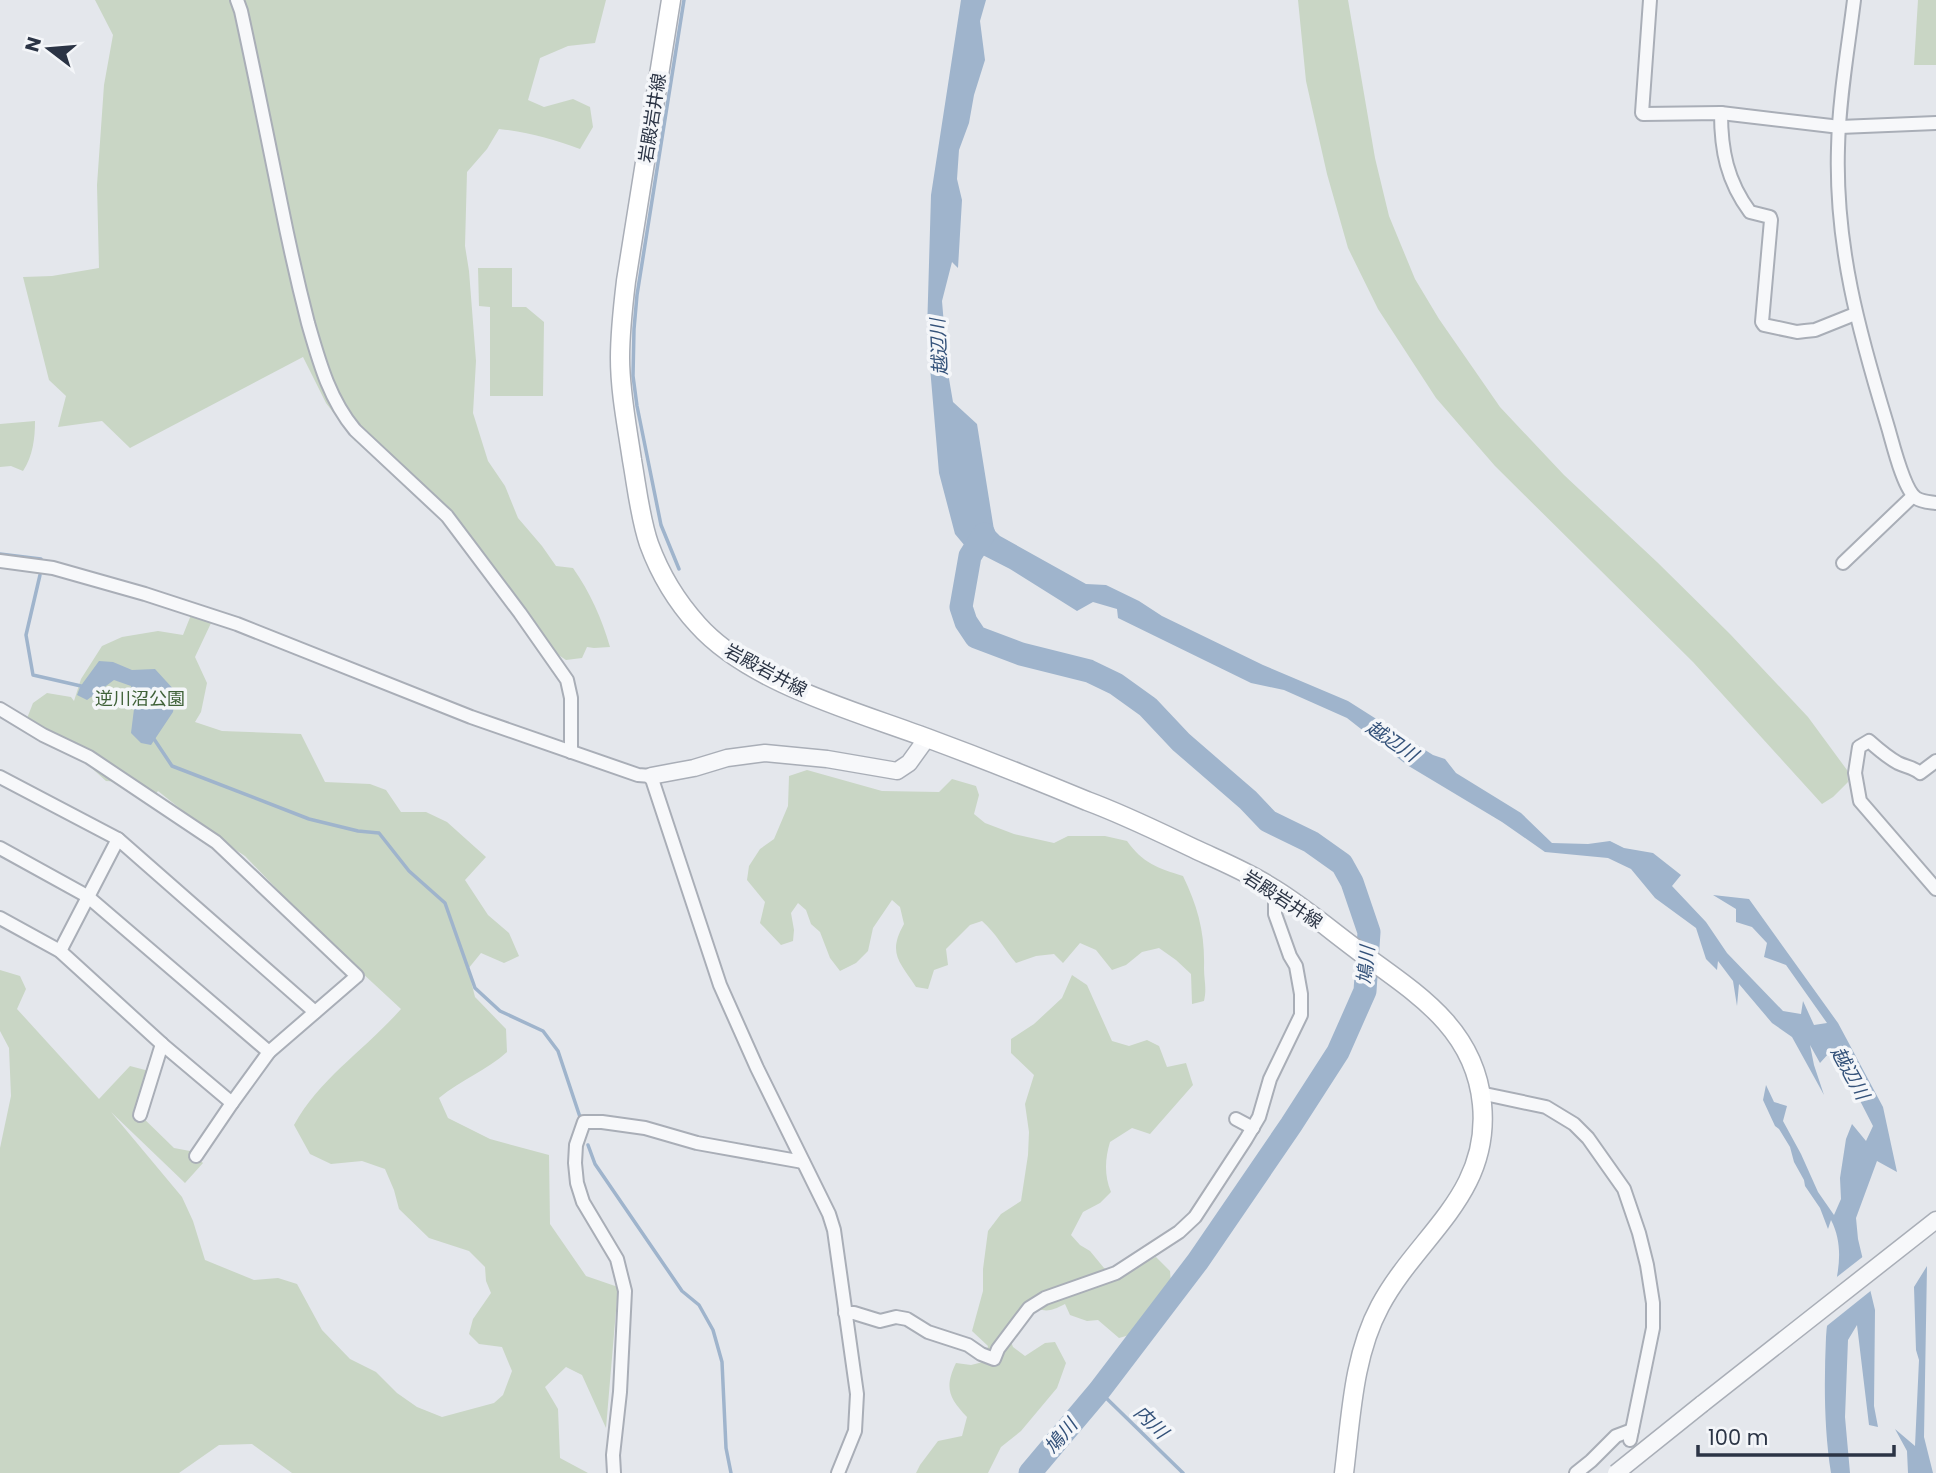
<svg xmlns="http://www.w3.org/2000/svg" width="1936" height="1473" viewBox="0 0 1936 1473" font-family="Poppins,'Noto Sans JP',sans-serif">
<style>
.green{fill:#c9d6c5}
.water{fill:#9fb4cc}
.pier{fill:#e4e7ec}
.lines{fill:none;stroke-linecap:round;stroke-linejoin:round}
.stream{stroke:#9fb4cc;stroke-width:3.5}
.river{stroke:#9fb4cc;stroke-width:23}
.minor-casing{stroke:#a9aeb7;stroke-width:16}
.tertiary-casing{stroke:#a9aeb7;stroke-width:19}
.secondary-casing{stroke:#a9aeb7;stroke-width:21}
.minor{stroke:#f7f8fa;stroke-width:12}
.tertiary{stroke:#f7f8fa;stroke-width:16}
.secondary{stroke:#fff;stroke-width:18}
.tertiary-bridge-casing{stroke:#a9aeb7;stroke-width:19;stroke-linecap:butt}
.tertiary-bridge{stroke:#f7f8fa;stroke-width:16}
.labels{text-anchor:middle;dominant-baseline:central;stroke-width:7;stroke-linejoin:round;paint-order:stroke}
.street-label{font-size:18px;fill:#2b3445;stroke:#f4f6f9}
.park-label{font-size:18px;fill:#3f6138;stroke:#f4f6f9}
.water-label{font-size:19px;font-style:italic;fill:#34527a;stroke:#f4f6f9}
</style>
<rect width="100%" height="100%" fill="#e4e7ec"/>
<g class="green">
<path d="M 95,0 L 606,0 L 595,43 L 568,46 L 540,58 L 528,100 L 544,107 L 573,99 L 590,107 L 593,127 L 580,149 C 553,139 528,132 499,129 L 487,149 L 467,172 L 465,246 L 469,271 L 476,361 L 473,413 L 488,461 L 505,486 L 518,518 L 542,546 L 556,566 L 573,568 C 590,592 602,619 610,647 L 594,648 L 587,647 L 582,658 L 566,660 L 554,652 L 469,533 L 434,495 L 392,456 L 355,441 L 326,403 L 303,357 L 130,448 L 102,421 L 58,427 L 66,396 L 49,380 L 23,277 L 52,276 L 99,268 L 97,185 L 104,85 L 113,35 Z"/>
<path d="M 1298,0 L 1348,0 L 1375,158 L 1389,216 L 1415,279 L 1439,319 L 1500,407 L 1564,475 L 1657,562 L 1730,634 L 1808,717 L 1847,770 L 1848,782 L 1833,797 L 1822,804 L 1693,662 L 1495,466 L 1436,398 L 1378,309 L 1348,248 L 1327,174 L 1306,81 Z"/>
<path d="M 1918,0 L 1936,0 L 1936,65 L 1914,65 Z"/>
<path d="M 478,268 L 512,268 L 512,307 L 526,307 L 544,322 L 543,396 L 490,396 L 490,307 L 479,306 Z"/>
<path d="M 35,421 C 35,438 33,456 23,471 L 11,466 L 0,467 L 0,424 Z"/>
<path d="M 191,615 L 212,621 L 195,657 L 207,683 L 201,712 L 195,722 L 222,731 L 301,734 L 325,782 L 370,784 L 386,790 L 401,812 L 426,812 L 447,822 L 486,857 L 465,880 L 488,915 L 509,933 L 519,956 L 504,963 L 481,953 L 468,969 L 475,997 L 506,1029 L 507,1052 C 487,1070 461,1080 439,1098 L 448,1118 L 490,1139 L 549,1155 L 550,1224 L 586,1276 L 618,1287 L 606,1428 L 582,1375 L 566,1367 L 545,1387 L 558,1409 L 560,1458 L 588,1473 L 292,1473 L 252,1444 L 219,1445 L 179,1473 L 0,1473 L 0,1148 L 11,1096 L 9,1048 L 0,1031 L 0,970 L 20,976 L 26,989 L 17,1009 L 99,1099 L 130,1066 L 149,1071 L 136,1111 L 174,1148 L 190,1151 L 203,1163 L 185,1183 L 111,1112 L 182,1197 L 193,1221 L 205,1260 L 254,1280 L 278,1278 L 297,1284 L 322,1330 L 350,1359 L 376,1372 L 397,1393 L 417,1407 L 442,1417 L 494,1403 L 503,1395 L 512,1371 L 502,1347 L 479,1344 L 469,1334 L 473,1319 L 491,1293 L 486,1281 L 485,1267 L 469,1251 L 429,1238 L 399,1209 L 394,1190 L 385,1169 L 362,1161 L 331,1164 L 310,1154 L 294,1125 C 320,1078 367,1048 401,1009 L 319,933 L 245,856 L 213,835 L 158,791 L 155,795 L 137,783 L 106,781 L 86,763 L 24,726 L 33,703 L 47,693 L 71,697 L 74,701 L 81,679 L 102,646 L 122,637 L 158,631 L 183,635 Z"/>
<path d="M 807,770 L 882,791 L 939,792 L 952,779 L 976,786 L 979,795 L 974,814 L 985,823 L 1014,834 L 1054,843 L 1068,836 L 1105,836 L 1127,841 C 1143,863 1157,868 1183,876 C 1198,907 1205,933 1204,968 C 1204,981 1207,988 1204,1001 L 1192,1004 L 1191,974 L 1176,960 L 1159,948 L 1142,952 L 1126,965 L 1112,970 L 1096,950 L 1080,943 L 1063,963 L 1054,954 L 1036,956 L 1016,963 C 1004,949 996,933 982,921 L 970,925 L 946,949 L 948,965 L 934,970 L 928,989 L 916,987 C 900,962 887,954 904,924 L 900,907 L 892,900 L 873,928 L 868,951 L 856,963 L 840,971 L 830,958 L 820,932 L 811,924 L 806,910 L 798,903 L 791,913 L 794,930 L 793,941 L 781,945 L 760,923 L 765,902 L 747,880 L 749,866 L 760,849 L 774,839 L 788,806 L 789,776 Z"/>
<path d="M 1072,975 L 1087,985 L 1112,1041 L 1129,1046 L 1147,1040 L 1159,1046 L 1167,1067 L 1186,1063 L 1193,1085 L 1150,1134 L 1132,1128 L 1110,1142 C 1105,1159 1104,1175 1111,1192 L 1100,1203 L 1083,1212 L 1071,1235 L 1080,1245 L 1090,1251 L 1104,1268 L 1121,1275 L 1135,1266 L 1156,1257 L 1170,1271 L 1171,1285 L 1147,1319 L 1133,1334 L 1119,1338 L 1098,1320 L 1087,1321 L 1070,1315 L 1065,1304 C 1048,1313 1044,1312 1027,1304 L 1007,1331 L 1013,1347 L 1025,1356 L 1045,1343 L 1055,1342 L 1066,1363 L 1057,1388 L 1021,1431 L 1001,1447 L 988,1473 L 916,1473 L 920,1465 L 938,1441 L 962,1436 L 967,1417 C 949,1398 944,1388 956,1363 L 971,1365 L 983,1362 L 988,1346 L 972,1331 L 983,1291 L 983,1269 L 988,1231 L 1001,1214 L 1021,1201 L 1028,1155 L 1029,1132 L 1025,1104 L 1034,1075 L 1011,1053 L 1011,1039 L 1034,1024 L 1062,998 Z"/>
</g>
<g class="water">
<path d="M 961,0 L 986,0 L 980,21 L 985,60 L 974,95 L 969,123 L 959,150 L 957,179 L 962,200 L 958,268 L 952,262 L 942,301 L 948,373 L 953,402 L 977,424 L 994,530 L 1000,536 L 1086,584 L 1106,585 L 1139,601 L 1162,616 L 1263,665 L 1348,701 L 1433,755 L 1445,759 L 1456,773 L 1521,813 L 1552,843 L 1588,844 L 1610,841 L 1624,848 L 1653,853 L 1681,875 L 1672,886 L 1706,922 L 1727,953 L 1783,1011 L 1801,1014 L 1803,1001 L 1814,1025 L 1827,1023 L 1786,965 L 1764,957 L 1767,943 L 1752,927 L 1736,922 L 1736,909 L 1713,895 L 1749,899 L 1838,1023 L 1883,1107 L 1897,1172 L 1877,1161 L 1856,1218 L 1858,1239 L 1875,1310 L 1874,1406 L 1878,1427 L 1869,1425 L 1857,1325 L 1848,1340 L 1845,1417 L 1850,1473 L 1831,1473 C 1824,1429 1824,1382 1826,1337 C 1828,1297 1851,1259 1831,1220 L 1828,1229 L 1820,1208 L 1805,1186 L 1804,1180 L 1794,1162 L 1790,1147 L 1779,1129 L 1775,1126 L 1763,1100 L 1766,1085 L 1774,1102 L 1787,1106 L 1783,1121 L 1801,1154 L 1818,1192 L 1834,1215 L 1841,1199 L 1840,1178 L 1846,1139 L 1852,1124 L 1866,1141 L 1873,1126 L 1836,1054 L 1829,1053 L 1820,1063 L 1810,1045 L 1814,1065 L 1824,1095 L 1792,1037 L 1772,1023 L 1739,984 L 1737,1006 L 1733,981 L 1718,961 L 1717,970 L 1706,959 L 1696,928 L 1655,898 L 1631,869 L 1608,858 L 1545,852 L 1502,822 L 1407,765 L 1347,718 L 1284,690 L 1251,683 L 1118,618 L 1117,609 L 1093,602 L 1077,611 L 1010,569 L 965,546 L 955,534 L 939,473 L 927,332 L 931,195 Z"/>
<path d="M 99,661 L 113,662 L 132,670 L 155,669 L 176,692 L 173,712 L 151,745 L 141,743 L 131,733 L 134,709 L 131,686 L 114,680 L 87,700 L 77,695 L 80,687 Z"/>
<path d="M 1927,1266 L 1924,1437 L 1933,1473 L 1908,1473 L 1907,1451 L 1895,1429 L 1915,1446 L 1919,1360 L 1916,1350 L 1914,1287 Z"/>
</g>
<path class="pier" d="M 1865,1255 L 1873,1289 L 1823,1329 L 1833,1280 Z"/>
<g class="lines">
<g class="stream">
<path d="M 0,554 L 41,559 L 42,563"/>
<path d="M 679,569 L 661,525 L 637,406 L 633,376 L 634,329 L 637,295 L 684,0"/>
<path d="M 40,575 L 26,635 L 33,675 L 81,686"/>
<path d="M 152,736 L 172,766 L 309,819 L 358,831 L 379,833 L 409,871 L 445,903 L 475,988 L 500,1011 L 543,1031 L 558,1051 L 580,1117"/>
<path d="M 588,1145 L 595,1164 L 682,1291 L 699,1305 L 713,1330 L 722,1362 L 726,1448 L 731,1473"/>
<path d="M 1099,1391 L 1183,1473"/>
</g>
<path class="river" d="M 984,534 L 970,556 L 961,607 L 966,622 L 976,637 L 1021,654 L 1089,671 L 1116,684 L 1148,707 L 1181,742 L 1248,800 L 1268,821 L 1311,842 L 1342,864 L 1352,882 L 1369,932 L 1365,991 L 1338,1052 L 1291,1125 L 1198,1261 L 1099,1391 L 1030,1473"/>
<g class="minor-casing">
<g id="minor">
<path d="M 237,0 L 241,11 C 255,75 268,140 281,204 C 289,244 298,284 308,323 C 319,361 329,399 355,430 L 447,516 L 520,613 L 567,680 L 571,698 L 571,752"/>
<path d="M 1650,0 L 1642,113 L 1643,114 L 1721,113 L 1840,127 L 1936,123"/>
<path d="M 1854,0 C 1848,49 1839,99 1838,148 C 1835,246 1859,332 1887,424 C 1892,440 1903,489 1916,498 C 1922,502 1929,502 1936,503"/>
<path d="M 1721,113 C 1721,150 1727,181 1750,212 L 1770,217 L 1771,220 L 1762,322 L 1764,325 L 1797,332 L 1805,331 L 1815,330 L 1855,314"/>
<path d="M 0,561 L 53,568 L 145,594 L 237,624 L 471,717 L 638,775 L 651,776 L 720,985 L 757,1068 L 829,1214 L 834,1230 L 857,1394 L 855,1431 L 838,1473"/>
<path d="M 1843,563 L 1913,496"/>
<path d="M 0,709 L 43,735 L 89,757 L 216,842 L 357,976 L 269,1052 L 232,1103 L 162,1044 L 60,951 L 0,918"/>
<path d="M 1936,761 L 1920,773 C 1913,767 1906,767 1898,763 C 1887,757 1878,749 1869,741 L 1859,747 L 1855,773 L 1860,801 L 1936,889"/>
<path d="M 0,777 L 118,839 L 315,1012"/>
<path d="M 0,848 L 87,896 L 269,1052"/>
<path d="M 60,951 L 118,839"/>
<path d="M 1480,1093 L 1546,1107 L 1574,1124 L 1588,1138 L 1624,1189 L 1639,1233 L 1647,1265 L 1653,1303 L 1653,1328 L 1630,1440"/>
<path d="M 140,1115 L 162,1044"/>
<path d="M 1236,1119 L 1253,1128"/>
<path d="M 196,1156 L 232,1103"/>
<path d="M 845,1313 L 854,1313 L 880,1321 L 896,1317 L 907,1319 L 928,1332 L 968,1345 L 981,1354 L 994,1359 L 998,1349 L 1029,1308 L 1045,1298 L 1116,1273 L 1179,1232 L 1195,1217 L 1246,1139 L 1259,1117 L 1270,1079 L 1301,1015 L 1301,994 L 1296,966 L 1290,956 L 1275,914 L 1275,889"/>
<path d="M 614,1473 L 613,1455 L 620,1392 L 625,1291 L 617,1259 L 583,1202 L 577,1183 L 575,1163 L 576,1145 L 584,1122 L 602,1122 L 645,1128 L 697,1143 L 803,1162"/>
<path d="M 1576,1473 L 1591,1461 L 1616,1436 L 1632,1430"/>
</g>
</g>
<g class="tertiary-casing">
<g id="tertiary">
<path d="M 651,776 L 694,768 L 727,758 L 765,753 L 827,759 L 897,771 L 909,763 L 927,738"/>
<path d="M 1702,1404 L 1936,1220"/>
</g>
</g>
<g class="secondary-casing">
<path id="secondary" d="M 671,0 L 626,281 C 623,306 620,332 620,358 C 620,392 627,426 632,460 C 637,488 640,518 649,544 C 660,574 677,602 698,625 C 750,683 855,711 927,738 C 981,758 1034,779 1087,801 C 1125,815 1161,833 1197,850 C 1223,862 1250,873 1274,889 C 1305,908 1334,933 1364,955 C 1419,995 1475,1030 1482,1104 C 1491,1195 1418,1235 1380,1306 C 1353,1356 1351,1417 1344,1473"/>
</g>
<use href="#minor" class="minor"/>
<use href="#tertiary" class="tertiary"/>
<use href="#secondary" class="secondary"/>
<g class="tertiary-bridge-casing">
<path id="tertiary-bridge" d="M 1616,1473 L 1702,1404"/>
</g>
<use href="#tertiary-bridge" class="tertiary-bridge"/>
</g>
<g class="labels">
<g class="street-label">
<text transform="translate(652 118) rotate(-81)">岩殿岩井線</text>
<text transform="translate(766 670) rotate(28)">岩殿岩井線</text>
<text transform="translate(1283 899) rotate(33)">岩殿岩井線</text>
</g>
<g class="park-label">
<text x="140" y="698">逆川沼公園</text>
</g>
<g class="water-label">
<text transform="translate(939 347) rotate(-93)">越辺川</text>
<text transform="translate(1392 741) rotate(34)">越辺川</text>
<text transform="translate(1366 965) rotate(-85)">鳩川</text>
<text transform="translate(1850 1073) rotate(61)">越辺川</text>
<text transform="translate(1151 1422) rotate(44)">内川</text>
<text transform="translate(1061 1436) rotate(-50)">鳩川</text>
</g>
</g>
<g transform="translate(49 49) rotate(286)" stroke="#f4f6f9" stroke-width="5" paint-order="stroke">
<path d="M0-5L12 26L0 18L-12 26Z" fill="#2b3445"/>
<text y="-10" font-size="19" font-weight="bold" text-anchor="middle" fill="#2b3445">N</text>
</g>
<path d="M1698 1445v10h196v-10" fill="none" stroke="#2b3445" stroke-width="3.5"/>
<text x="1708" y="1445" font-size="21" fill="#2b3445" stroke="#f4f6f9" stroke-width="5" paint-order="stroke">100 m</text>
</svg>
